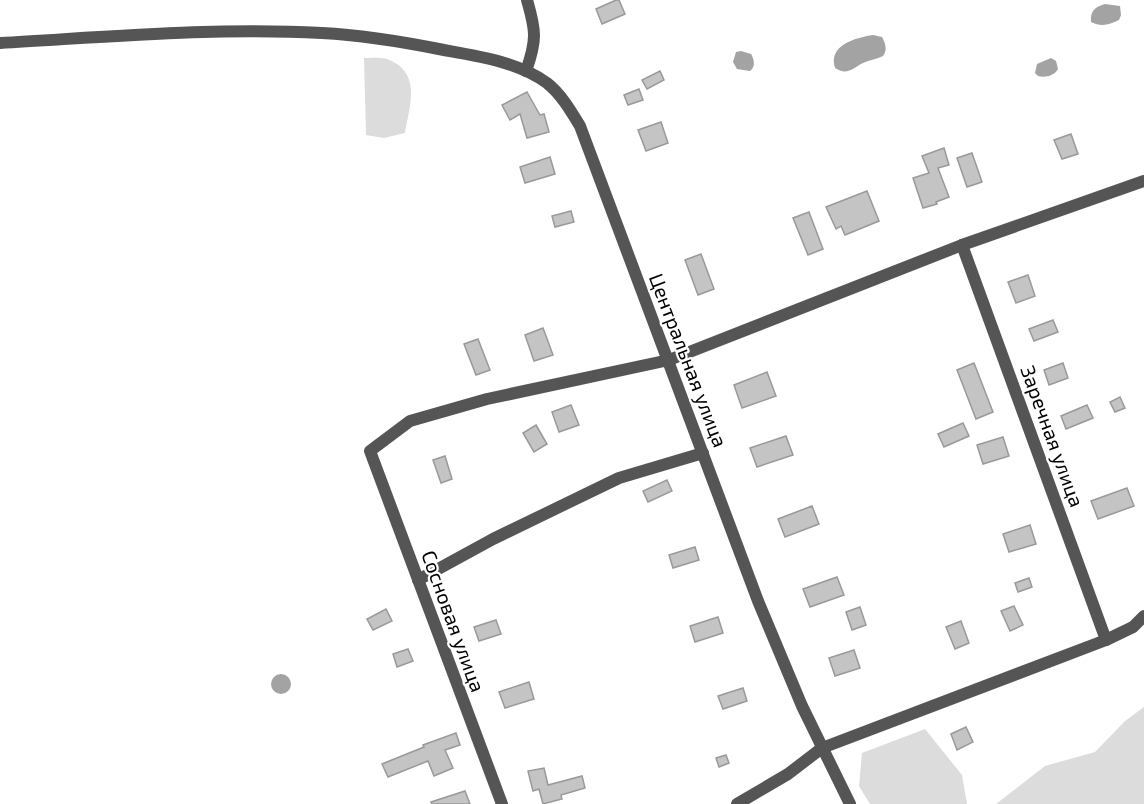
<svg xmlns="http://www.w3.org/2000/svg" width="1144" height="804" viewBox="0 0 1144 804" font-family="'Exo 2',sans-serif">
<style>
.green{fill:#dcdcdc}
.water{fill:#a3a3a3}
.building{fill:#c4c4c4;stroke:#999;stroke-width:1.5}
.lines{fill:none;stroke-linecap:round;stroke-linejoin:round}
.minor{stroke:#555;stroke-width:12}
.tertiary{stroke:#555;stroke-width:12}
.labels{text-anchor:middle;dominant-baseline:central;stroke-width:4.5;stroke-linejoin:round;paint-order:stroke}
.street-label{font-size:20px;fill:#000;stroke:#fff}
</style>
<rect width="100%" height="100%" fill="#fff"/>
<g class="green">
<path d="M 364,58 C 371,58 381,57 387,59 C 422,72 410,105 405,133 L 384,138 L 366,135 Z"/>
<path d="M 1144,707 L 1144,804 L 996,804 L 1045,766 L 1095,752 L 1125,721 Z"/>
<path d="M 925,729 L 962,775 L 967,804 L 870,804 L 859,786 L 862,753 Z"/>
</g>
<g class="water">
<path d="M 1105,4 L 1120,6 L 1121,15 L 1119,20 C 1109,25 1101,27 1091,22 C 1090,11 1095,7 1105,4 Z"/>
<path d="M 873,35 L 882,37 C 885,43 888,49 883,56 C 877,59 870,60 863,63 C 853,68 847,76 835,68 C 828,45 855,38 873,35 Z"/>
<path d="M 741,51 L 751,54 C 754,59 756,67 750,71 L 737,69 L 733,62 L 736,52 Z"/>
<path d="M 1051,58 L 1056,61 L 1058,69 C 1054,76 1045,78 1038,76 L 1035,73 L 1037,64 Z"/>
<circle cx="281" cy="684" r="10"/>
</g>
<g class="building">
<path d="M 616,0 L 619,0 L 625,14 L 602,24 L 596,9 Z"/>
<path d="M 660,71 L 664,80 L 647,89 L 642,80 Z"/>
<path d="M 639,89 L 643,100 L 628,105 L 624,95 Z"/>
<path d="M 527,92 L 540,115 L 544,114 L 549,132 L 527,138 L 520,114 L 510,120 L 502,105 Z"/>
<path d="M 661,122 L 668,143 L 646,151 L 638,130 Z"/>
<path d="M 1071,134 L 1078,154 L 1062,159 L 1054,140 Z"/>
<path d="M 944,148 L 949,165 L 938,168 L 949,197 L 936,202 L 937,204 L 923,208 L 913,178 L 929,173 L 922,156 Z"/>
<path d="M 972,153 L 982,182 L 967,187 L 957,158 Z"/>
<path d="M 550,157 L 555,174 L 525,183 L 520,167 Z"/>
<path d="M 867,191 L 879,221 L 845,235 L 841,226 L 836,229 L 826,207 Z"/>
<path d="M 571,211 L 574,222 L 555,227 L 552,216 Z"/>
<path d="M 809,212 L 823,249 L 808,255 L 793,218 Z"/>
<path d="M 701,254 L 714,289 L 698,295 L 685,260 Z"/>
<path d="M 1028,275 L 1035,296 L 1016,303 L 1008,282 Z"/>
<path d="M 1053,320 L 1058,332 L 1034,341 L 1029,329 Z"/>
<path d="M 543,328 L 553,355 L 534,361 L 525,335 Z"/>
<path d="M 478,339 L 490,370 L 476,375 L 464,344 Z"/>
<path d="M 974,363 L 993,412 L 976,419 L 957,370 Z"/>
<path d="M 1063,363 L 1068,378 L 1049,385 L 1044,370 Z"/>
<path d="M 767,372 L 776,396 L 742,408 L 734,385 Z"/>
<path d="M 1120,397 L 1125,408 L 1115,412 L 1110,402 Z"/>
<path d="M 571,405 L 579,425 L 559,432 L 552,412 Z"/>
<path d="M 1087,405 L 1093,418 L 1066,429 L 1061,416 Z"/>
<path d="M 963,423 L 969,436 L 944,447 L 938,434 Z"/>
<path d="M 536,425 L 547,444 L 534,452 L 523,433 Z"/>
<path d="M 786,436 L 793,455 L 757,467 L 750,448 Z"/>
<path d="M 1003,437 L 1009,456 L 983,464 L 977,445 Z"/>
<path d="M 445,456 L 452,479 L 441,483 L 433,460 Z"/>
<path d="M 667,480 L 672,491 L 648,502 L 643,491 Z"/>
<path d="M 1127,488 L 1134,506 L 1098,519 L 1091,501 Z"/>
<path d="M 812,506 L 819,524 L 785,537 L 778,519 Z"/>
<path d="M 1030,525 L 1036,544 L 1009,552 L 1003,534 Z"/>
<path d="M 695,547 L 699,560 L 673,568 L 669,555 Z"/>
<path d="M 837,577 L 844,595 L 810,607 L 803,589 Z"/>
<path d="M 1029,578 L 1032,587 L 1018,592 L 1015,583 Z"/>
<path d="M 1014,606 L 1023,625 L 1010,631 L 1001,611 Z"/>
<path d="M 860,607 L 866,625 L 852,630 L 846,612 Z"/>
<path d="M 386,609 L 392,621 L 373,630 L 367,619 Z"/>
<path d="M 718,617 L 723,633 L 695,642 L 690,626 Z"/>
<path d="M 496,620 L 501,634 L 479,641 L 474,627 Z"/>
<path d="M 961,621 L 969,643 L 955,649 L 946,627 Z"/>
<path d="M 408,649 L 413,661 L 397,667 L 393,654 Z"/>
<path d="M 854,650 L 860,668 L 835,676 L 829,658 Z"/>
<path d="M 529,682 L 534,699 L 505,708 L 499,692 Z"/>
<path d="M 743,688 L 747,701 L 723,709 L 718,696 Z"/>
<path d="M 966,727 L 973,742 L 957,750 L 951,734 Z"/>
<path d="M 456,733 L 460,745 L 445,750 L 453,768 L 434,776 L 428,761 L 388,777 L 382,764 L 424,747 L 423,745 Z"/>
<path d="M 726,755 L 729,763 L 719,767 L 716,758 Z"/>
<path d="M 544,768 L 548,785 L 582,776 L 585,788 L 561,795 L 562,799 L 543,804 L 539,789 L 533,791 L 528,771 Z"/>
<path d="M 465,791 L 470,804 L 432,804 L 431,802 Z"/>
</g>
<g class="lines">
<g class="minor">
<path d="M 526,71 C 537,40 536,31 527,0"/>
<path d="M 962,245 L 1106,640"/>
<path d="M 418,580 L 493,539 L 619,478 L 703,453"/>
<path d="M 502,804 L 370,451 L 410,421 L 487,399 L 669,360 L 962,245 L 1144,181"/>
<path d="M 737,804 L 788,774 L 822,748 L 1106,640 L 1133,627 L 1144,616"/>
</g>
<path class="tertiary" d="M 0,43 C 107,37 215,27 322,33 C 363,35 404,42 444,50 C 478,56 518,62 547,83 C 561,94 571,111 580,126 L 758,601 L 802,706 L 850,804"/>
</g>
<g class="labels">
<g class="street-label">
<text transform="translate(689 360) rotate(69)">Центральная улица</text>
<text transform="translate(1053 436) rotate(70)">Заречная улица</text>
<text transform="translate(454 621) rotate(70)">Сосновая улица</text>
</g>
</g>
</svg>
